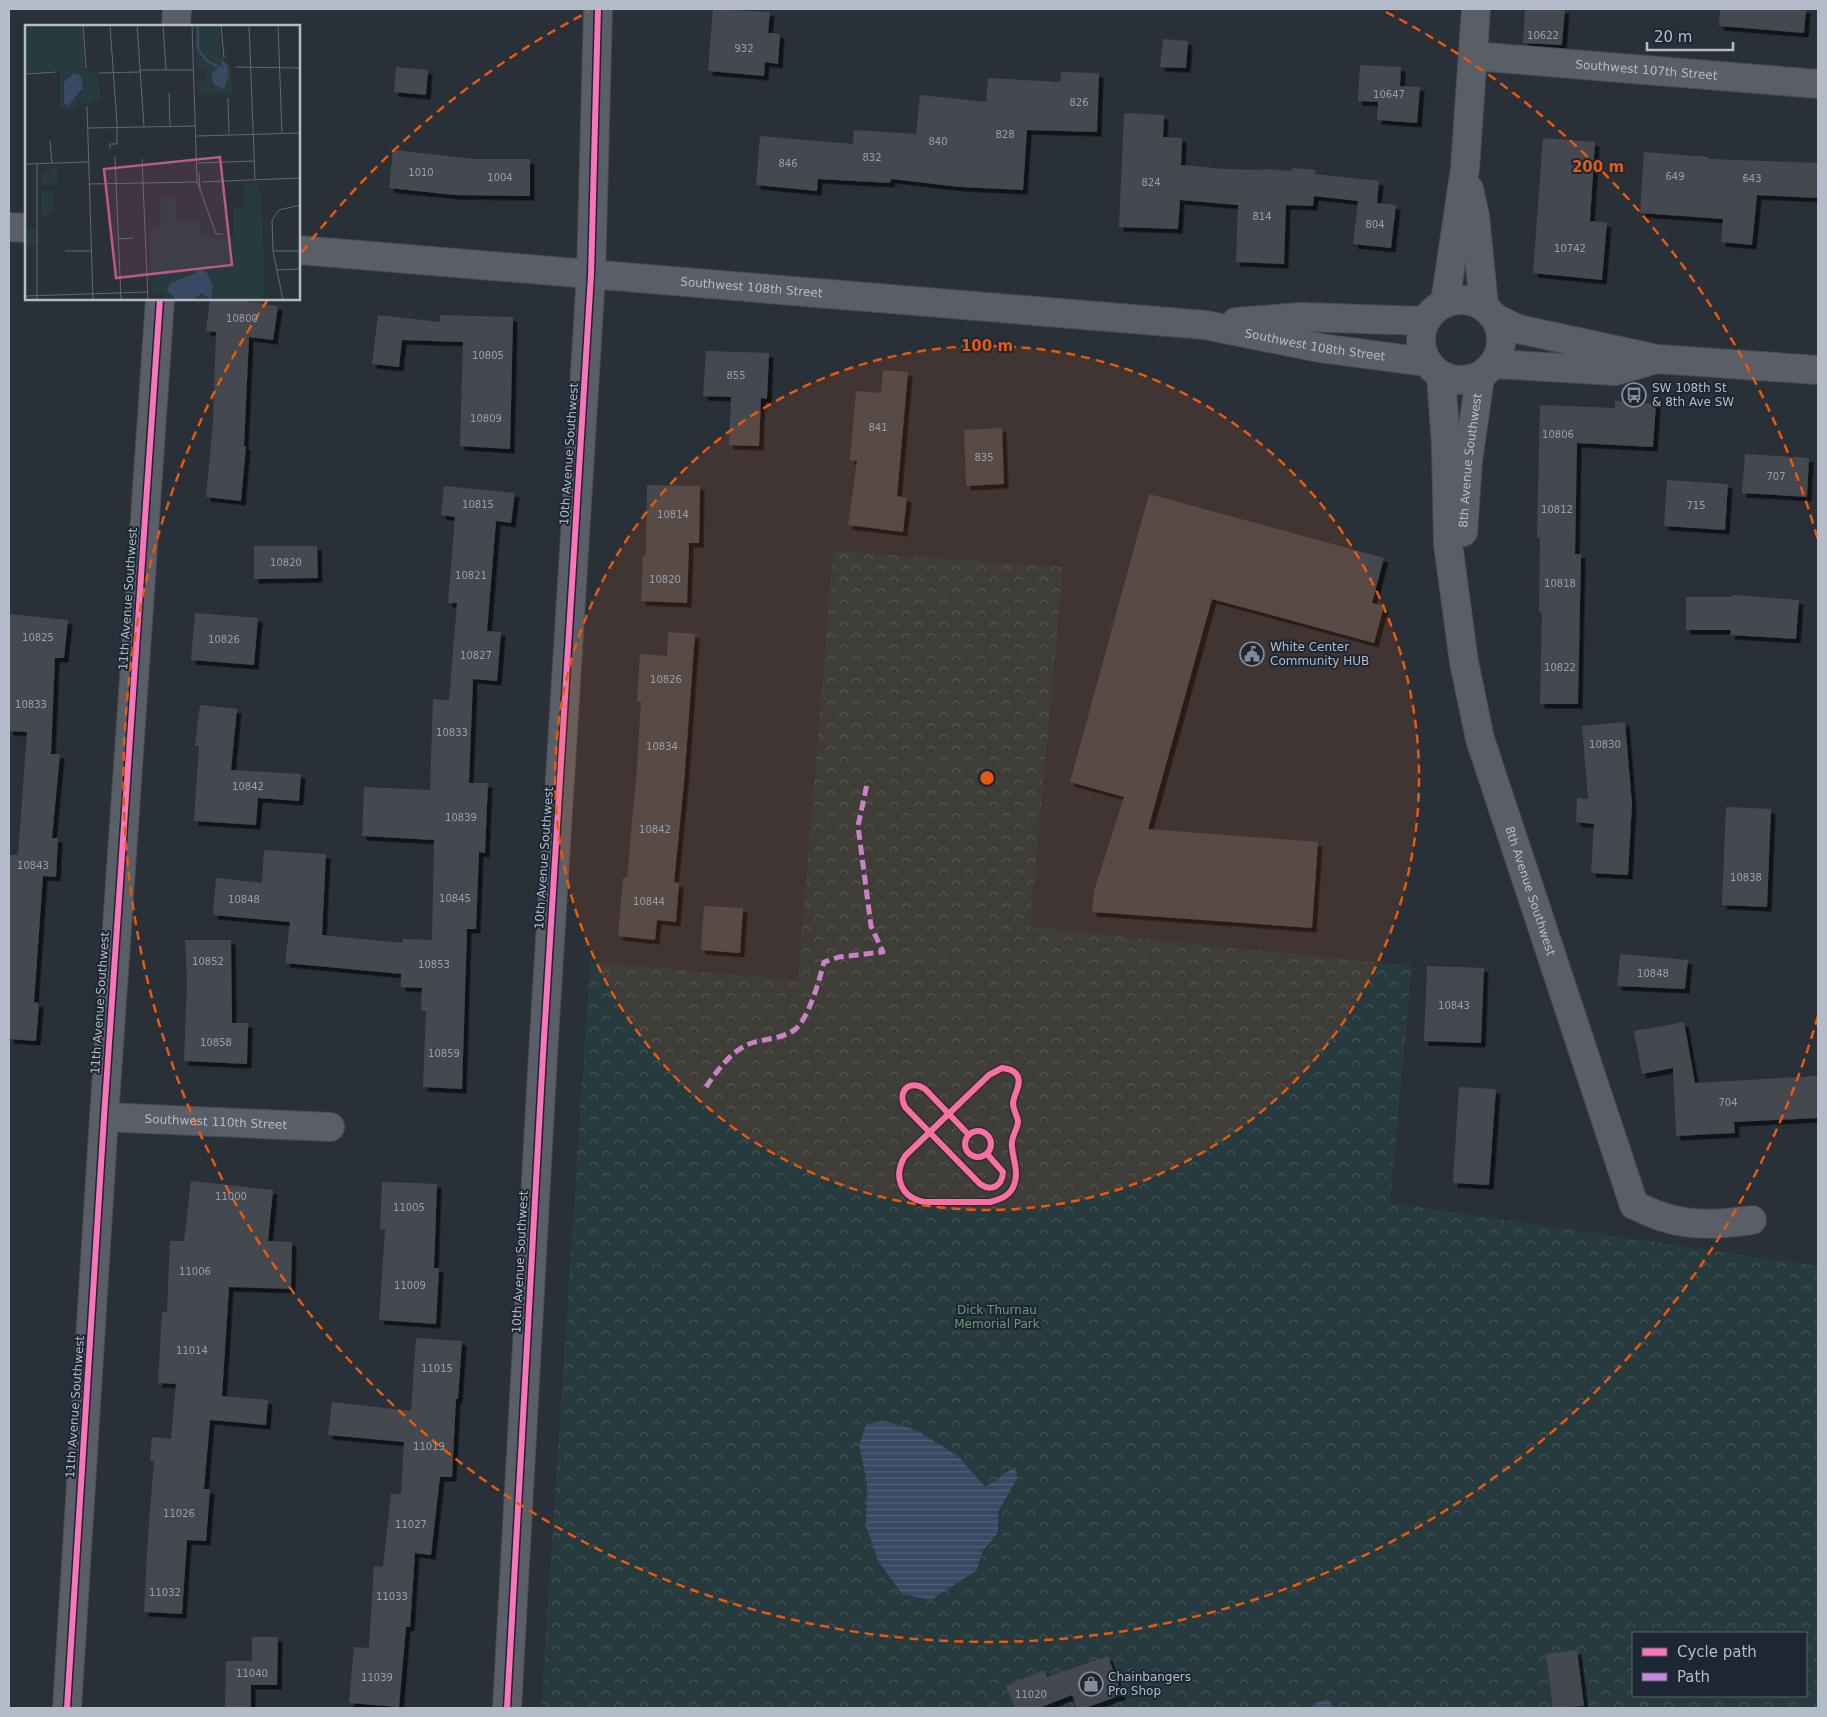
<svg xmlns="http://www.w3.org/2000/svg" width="1827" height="1717" viewBox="0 0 1827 1717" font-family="'DejaVu Sans',sans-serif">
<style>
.park{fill:url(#park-crowns);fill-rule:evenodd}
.water{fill:url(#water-rules)}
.building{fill:#444950;filter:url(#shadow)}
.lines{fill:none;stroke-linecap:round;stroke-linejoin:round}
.minor-casing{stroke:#484c53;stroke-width:30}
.minor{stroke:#5a5e66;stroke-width:28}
.quiet{stroke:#c787e3;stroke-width:5;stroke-dasharray:10 5;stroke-linecap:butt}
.cycleway-casing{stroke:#1d2633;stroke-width:9}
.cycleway{stroke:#fb73b8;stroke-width:6}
.ring{fill:none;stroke:#e8590c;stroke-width:2.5;stroke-dasharray:9 6}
.labels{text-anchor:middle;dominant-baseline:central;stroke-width:4;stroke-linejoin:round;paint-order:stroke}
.number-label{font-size:10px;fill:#989fab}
.street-label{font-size:12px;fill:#b4bcc9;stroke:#1d2633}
.poi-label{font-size:12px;fill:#b4bcc9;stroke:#1d2633;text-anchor:start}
.park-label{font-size:12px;fill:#6b9a76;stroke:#1d2633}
.inset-river{fill:none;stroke:#384963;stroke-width:2.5}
.inset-road{fill:none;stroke:#616872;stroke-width:1}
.view{fill:#bc5a87;fill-opacity:0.15;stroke:#bc5a87;stroke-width:2.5}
.inset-edge{fill:none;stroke:#b4bcc9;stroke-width:2.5}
.centre{fill:#e8590c;stroke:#1d2633;stroke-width:2.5}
.ring-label{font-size:15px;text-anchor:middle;font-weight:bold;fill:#e8590c;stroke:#1d2633;stroke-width:4;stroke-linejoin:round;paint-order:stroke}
</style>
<defs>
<pattern id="park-crowns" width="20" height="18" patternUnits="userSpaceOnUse" patternTransform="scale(1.25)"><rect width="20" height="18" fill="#273a3e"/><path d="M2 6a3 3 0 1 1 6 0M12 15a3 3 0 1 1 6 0" fill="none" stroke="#445559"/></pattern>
<pattern id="water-rules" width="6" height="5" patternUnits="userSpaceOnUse" patternTransform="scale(1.25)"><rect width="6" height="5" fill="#384963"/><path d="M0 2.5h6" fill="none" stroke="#526178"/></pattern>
<filter id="shadow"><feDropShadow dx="4.5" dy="4.5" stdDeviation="0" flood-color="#0009"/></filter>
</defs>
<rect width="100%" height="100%" fill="#2a3038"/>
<path class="park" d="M 833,551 L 1063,567 L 1030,927 L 1412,966 L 1390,1203 L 1818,1266 L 1818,1708 L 541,1708 L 590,962 L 798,980 ZM 1633,1633 L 1806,1633 L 1806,1696 L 1633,1696 Z"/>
<g class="water">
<path d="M 884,1421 L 910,1428 L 929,1438 L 958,1456 L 985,1487 C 996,1481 1005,1472 1016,1467 L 1017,1479 L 998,1512 L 998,1533 L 982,1552 L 977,1570 L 931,1600 L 902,1594 L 879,1562 L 866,1527 L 867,1482 L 859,1445 L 866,1424 Z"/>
<path d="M 1327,1699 L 1335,1708 L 1309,1708 L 1310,1707 Z"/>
</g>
<g class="building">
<path d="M 713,9 L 770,12 L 768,33 L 780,34 L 778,64 L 765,62 L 764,76 L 708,71 Z"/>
<path d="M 1525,9 L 1565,9 L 1562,45 L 1523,43 Z"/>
<path d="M 1720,9 L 1806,9 L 1804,33 L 1719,26 Z"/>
<path d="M 1163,39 L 1188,41 L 1186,68 L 1160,67 Z"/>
<path d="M 1360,65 L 1401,67 L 1400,86 L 1420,87 L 1417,123 L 1377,120 L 1378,102 L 1358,101 Z"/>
<path d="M 396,67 L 428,70 L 426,95 L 394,92 Z"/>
<path d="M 1061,72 L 1099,73 L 1097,132 L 1027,130 L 1023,190 L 960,187 L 891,179 L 890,183 L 818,179 L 817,191 L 756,185 L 760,136 L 853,144 L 854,130 L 916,134 L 920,95 L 986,102 L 988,78 L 1060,82 Z"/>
<path d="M 1124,113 L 1164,115 L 1163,137 L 1182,138 L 1181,165 L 1223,169 L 1265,170 L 1266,169 L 1292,171 L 1293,168 L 1316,170 L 1315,174 L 1379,181 L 1377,203 L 1396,205 L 1391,248 L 1353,244 L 1358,201 L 1314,196 L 1313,206 L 1286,205 L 1284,264 L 1236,262 L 1238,205 L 1180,200 L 1178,229 L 1119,227 Z"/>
<path d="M 1543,138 L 1595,142 L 1590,221 L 1607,223 L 1602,280 L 1533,273 Z"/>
<path d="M 393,150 L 474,159 L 530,159 L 530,196 L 454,195 L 389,188 Z"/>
<path d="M 1644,152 L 1709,157 L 1709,159 L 1818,163 L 1818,198 L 1757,195 L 1752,245 L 1721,242 L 1723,219 L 1640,213 Z"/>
<path d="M 210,299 L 229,299 L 278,306 L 273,340 L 249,337 L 244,446 L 246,446 L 241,501 L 206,497 L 213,423 L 216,332 L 206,331 Z"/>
<path d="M 378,315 L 440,322 L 440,315 L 513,317 L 510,449 L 460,446 L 463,342 L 402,340 L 399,367 L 372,364 Z"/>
<path d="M 706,351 L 769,353 L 767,399 L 761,398 L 759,446 L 729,445 L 731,397 L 703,396 Z"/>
<path d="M 883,370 L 908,372 L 897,496 L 907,498 L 903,532 L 848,525 L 857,461 L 850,460 L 856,391 L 881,393 Z"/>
<path d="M 1615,401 L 1656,404 L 1653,447 L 1577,443 L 1575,554 L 1581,554 L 1578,704 L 1540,704 L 1542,613 L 1539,612 L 1540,538 L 1537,537 L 1540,405 L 1615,408 Z"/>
<path d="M 1002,428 L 1004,484 L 966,486 L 964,430 Z"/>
<path d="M 1745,454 L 1809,458 L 1807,497 L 1742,493 Z"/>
<path d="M 1667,480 L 1728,484 L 1725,530 L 1664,526 Z"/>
<path d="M 647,485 L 700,486 L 699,543 L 689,543 L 687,603 L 641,601 L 643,556 L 646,556 Z"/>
<path d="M 444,486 L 515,493 L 511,523 L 496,521 L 487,631 L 501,632 L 497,681 L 473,679 L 469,783 L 488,783 L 485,853 L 479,852 L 476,929 L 467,929 L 462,1089 L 423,1087 L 426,1011 L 421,1011 L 422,988 L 401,987 L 401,974 L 285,963 L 290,922 L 213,915 L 216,878 L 262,883 L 264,850 L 326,854 L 322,935 L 402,943 L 403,939 L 432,940 L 434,840 L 362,836 L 364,787 L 430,790 L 433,699 L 449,700 L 457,603 L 448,603 L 455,517 L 441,515 Z"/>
<path d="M 1149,494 L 1384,558 L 1372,603 L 1384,606 L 1374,643 L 1212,599 L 1148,829 L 1318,842 L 1312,928 L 1092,912 L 1094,891 L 1124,797 L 1070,782 Z"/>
<path d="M 254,546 L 317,546 L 318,578 L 254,579 Z"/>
<path d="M 1733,595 L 1799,600 L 1796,639 L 1730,635 L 1731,630 L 1686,630 L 1686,597 L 1733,597 Z"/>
<path d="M 195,613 L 258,618 L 254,665 L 191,660 Z"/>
<path d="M 9,614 L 68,620 L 64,658 L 55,658 L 51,754 L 60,754 L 52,838 L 58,838 L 56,877 L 43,876 L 34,1002 L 39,1003 L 36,1041 L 9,1039 L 9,855 L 18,855 L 27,732 L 9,731 Z"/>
<path d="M 668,632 L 695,634 L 684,783 L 674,882 L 679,883 L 676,922 L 657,920 L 655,940 L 618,936 L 623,878 L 627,878 L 637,767 L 641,702 L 637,702 L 640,654 L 667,656 Z"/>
<path d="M 200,705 L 237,709 L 231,770 L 301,774 L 299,801 L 258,798 L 256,825 L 194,821 L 199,746 L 195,746 Z"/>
<path d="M 1625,722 L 1632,804 L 1628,875 L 1591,873 L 1594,824 L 1576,822 L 1577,798 L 1588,799 L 1582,726 Z"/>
<path d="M 1726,807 L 1771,809 L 1767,907 L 1722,905 Z"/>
<path d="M 704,906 L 743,908 L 740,953 L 701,950 Z"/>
<path d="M 185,940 L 231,940 L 232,1023 L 248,1023 L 247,1064 L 184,1061 L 187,982 Z"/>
<path d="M 1620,954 L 1688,960 L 1685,989 L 1617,986 Z"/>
<path d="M 1427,966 L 1484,968 L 1481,1043 L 1424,1041 Z"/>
<path d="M 1684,1022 L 1695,1083 L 1818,1076 L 1818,1118 L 1734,1122 L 1735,1133 L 1676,1136 L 1673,1068 L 1642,1074 L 1634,1031 Z"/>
<path d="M 1459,1087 L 1496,1089 L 1489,1185 L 1453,1183 Z"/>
<path d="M 191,1181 L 273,1190 L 268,1241 L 292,1242 L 291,1289 L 229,1287 L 222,1396 L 268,1400 L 266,1425 L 210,1420 L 204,1489 L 210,1489 L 206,1541 L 187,1540 L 182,1614 L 144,1612 L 148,1536 L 154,1461 L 150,1461 L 152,1437 L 171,1439 L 176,1384 L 158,1383 L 162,1312 L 167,1312 L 170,1241 L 184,1241 Z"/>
<path d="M 382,1182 L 437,1184 L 434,1268 L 439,1268 L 436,1324 L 379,1320 L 385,1230 L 380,1229 Z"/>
<path d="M 416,1338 L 462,1341 L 458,1399 L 456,1399 L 452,1477 L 440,1477 L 431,1555 L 415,1553 L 410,1627 L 406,1627 L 399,1707 L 349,1703 L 354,1647 L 369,1648 L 374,1566 L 383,1567 L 391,1494 L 401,1494 L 404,1442 L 328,1435 L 332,1402 L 411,1411 Z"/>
<path d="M 252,1637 L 278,1637 L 277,1685 L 251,1685 L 251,1708 L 225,1708 L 226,1661 L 252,1661 Z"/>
<path d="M 1577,1650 L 1584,1706 L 1553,1708 L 1546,1654 Z"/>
<path d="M 1108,1656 L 1122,1695 L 1085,1708 L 1077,1708 L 1072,1695 L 1039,1708 L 1015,1708 L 1006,1686 L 1044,1670 L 1047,1677 Z"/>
</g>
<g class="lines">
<g class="minor-casing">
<g id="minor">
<path d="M 176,26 L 177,9"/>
<path id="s1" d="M 1473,56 L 1818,84"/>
<path d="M 1469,189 L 1475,216 L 1484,306"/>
<path d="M 9,227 L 26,228"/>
<path id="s2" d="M 299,250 L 1205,325 L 1320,348 L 1426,362"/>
<circle cx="1461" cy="340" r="40"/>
<path d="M 1445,303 L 1465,168 L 1476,9"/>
<path d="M 1497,319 L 1518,329 L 1657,359 L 1818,370"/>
<path d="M 1236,322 L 1301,317 L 1425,321"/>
<path d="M 1495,364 L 1615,371 L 1653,360"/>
<path id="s3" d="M 1441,376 L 1446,445 L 1448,544 L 1464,662 L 1480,739 L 1634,1205 C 1644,1209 1653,1214 1663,1217 C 1693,1227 1722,1224 1752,1220"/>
<path id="s4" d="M 1463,532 L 1468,461 L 1480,377"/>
<path id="s5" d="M 104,1117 L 330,1127"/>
<path d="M 67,1708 L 104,1117 L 160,299"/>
<path d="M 507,1708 L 543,1054 L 591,275 L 598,9"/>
</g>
</g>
<use href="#minor" class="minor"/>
<path class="quiet" d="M 706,1087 C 717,1071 731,1051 749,1044 C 763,1039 780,1039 793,1031 C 808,1022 820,978 824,962 L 839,957 L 883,952 L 871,926 L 858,826 L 867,784"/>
<g class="cycleway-casing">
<g id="cycleway">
<path d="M 1002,1068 C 1009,1069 1015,1070 1018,1077 C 1021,1086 1014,1094 1013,1103 C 1013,1110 1017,1115 1018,1121 C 1018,1130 1010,1137 1012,1147 C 1013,1160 1019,1172 1014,1185 C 1010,1196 1001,1199 990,1202 L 924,1202 C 900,1197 893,1176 905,1156 L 989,1075 Z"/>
<circle cx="978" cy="1144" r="13"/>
<path d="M 969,1135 L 925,1089 C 909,1079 897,1091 905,1107 L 980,1184 C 992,1192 1002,1186 1003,1172 L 987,1154"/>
<path d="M 67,1708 L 104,1117 L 160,299"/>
<path d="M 507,1708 L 543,1054 L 591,275 L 598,9"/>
</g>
</g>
<use href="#cycleway" class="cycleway"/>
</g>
<circle cx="987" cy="778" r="432" fill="#e8590c" fill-opacity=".12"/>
<g class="ring">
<circle cx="987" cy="778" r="432"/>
<path d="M1818 1016A864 864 0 1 1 267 301M302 252A864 864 0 0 1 588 12M1386 12A864 864 0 0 1 1818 540"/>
</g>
<defs>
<g id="bus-ring" transform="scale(1.25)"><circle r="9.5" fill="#1d2633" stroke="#848b96" stroke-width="1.5"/><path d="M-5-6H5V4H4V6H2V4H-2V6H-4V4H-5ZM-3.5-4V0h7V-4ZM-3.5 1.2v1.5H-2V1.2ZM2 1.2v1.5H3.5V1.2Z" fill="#848b96"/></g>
<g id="civic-ring" transform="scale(1.25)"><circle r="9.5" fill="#1d2633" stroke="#848b96" stroke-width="1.5"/><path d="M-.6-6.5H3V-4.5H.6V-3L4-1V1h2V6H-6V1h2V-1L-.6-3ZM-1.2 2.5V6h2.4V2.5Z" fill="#848b96"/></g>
<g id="shop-ring" transform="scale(1.25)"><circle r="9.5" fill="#1d2633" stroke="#848b96" stroke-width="1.5"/><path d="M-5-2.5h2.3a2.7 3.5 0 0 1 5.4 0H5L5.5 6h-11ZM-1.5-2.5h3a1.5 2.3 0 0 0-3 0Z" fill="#848b96"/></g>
</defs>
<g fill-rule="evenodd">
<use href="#bus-ring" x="1634" y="395"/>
<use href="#civic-ring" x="1252" y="654"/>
<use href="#shop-ring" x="1091" y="1684"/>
</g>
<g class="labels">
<g class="number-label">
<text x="1543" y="35">10622</text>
<text x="744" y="48">932</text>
<text x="1389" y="94">10647</text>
<text x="1079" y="102">826</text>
<text x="1005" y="134">828</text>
<text x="938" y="141">840</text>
<text x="872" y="157">832</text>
<text x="788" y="163">846</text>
<text x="421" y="172">1010</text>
<text x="1675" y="176">649</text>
<text x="500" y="177">1004</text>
<text x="1752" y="178">643</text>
<text x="1151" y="182">824</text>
<text x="1262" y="216">814</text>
<text x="1375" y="224">804</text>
<text x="1570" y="248">10742</text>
<text x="242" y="318">10800</text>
<text x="488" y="355">10805</text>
<text x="736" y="375">855</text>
<text x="486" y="418">10809</text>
<text x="878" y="427">841</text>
<text x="1558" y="434">10806</text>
<text x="984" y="457">835</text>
<text x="1776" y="476">707</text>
<text x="478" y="504">10815</text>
<text x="1696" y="505">715</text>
<text x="1557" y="509">10812</text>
<text x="673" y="514">10814</text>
<text x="286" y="562">10820</text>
<text x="471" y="575">10821</text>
<text x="665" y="579">10820</text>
<text x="1560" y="583">10818</text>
<text x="38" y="637">10825</text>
<text x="224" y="639">10826</text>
<text x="476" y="655">10827</text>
<text x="1560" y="667">10822</text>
<text x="666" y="679">10826</text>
<text x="31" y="704">10833</text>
<text x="452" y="732">10833</text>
<text x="1605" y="744">10830</text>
<text x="662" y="746">10834</text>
<text x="248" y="786">10842</text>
<text x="461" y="817">10839</text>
<text x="655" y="829">10842</text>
<text x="33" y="865">10843</text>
<text x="1746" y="877">10838</text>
<text x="455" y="898">10845</text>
<text x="244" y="899">10848</text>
<text x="649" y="901">10844</text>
<text x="208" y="961">10852</text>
<text x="434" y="964">10853</text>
<text x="1653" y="973">10848</text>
<text x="1454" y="1005">10843</text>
<text x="216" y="1042">10858</text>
<text x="444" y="1053">10859</text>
<text x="1728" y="1102">704</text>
<text x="231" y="1196">11000</text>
<text x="409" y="1207">11005</text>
<text x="195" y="1271">11006</text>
<text x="410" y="1285">11009</text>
<text x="192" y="1350">11014</text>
<text x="437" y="1368">11015</text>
<text x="429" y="1446">11019</text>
<text x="179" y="1513">11026</text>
<text x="411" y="1524">11027</text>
<text x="165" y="1592">11032</text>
<text x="392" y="1596">11033</text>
<text x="252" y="1673">11040</text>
<text x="377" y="1677">11039</text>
<text x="1031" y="1694">11020</text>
</g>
<g class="street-label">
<text stroke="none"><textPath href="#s1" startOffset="174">Southwest 107th Street</textPath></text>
<text stroke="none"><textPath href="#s2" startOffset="454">Southwest 108th Street</textPath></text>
<text stroke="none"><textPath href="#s2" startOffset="1021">Southwest 108th Street</textPath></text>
<text transform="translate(569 454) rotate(-86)">10th Avenue Southwest</text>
<text stroke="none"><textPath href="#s4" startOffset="72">8th Avenue Southwest</textPath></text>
<text transform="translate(128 599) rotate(-86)">11th Avenue Southwest</text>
<text transform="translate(544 858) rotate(-86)">10th Avenue Southwest</text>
<text stroke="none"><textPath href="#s3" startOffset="526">8th Avenue Southwest</textPath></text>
<text transform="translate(100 1003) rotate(-86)">11th Avenue Southwest</text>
<text stroke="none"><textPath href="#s5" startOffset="112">Southwest 110th Street</textPath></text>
<text transform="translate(520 1262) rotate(-87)">10th Avenue Southwest</text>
<text transform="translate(75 1407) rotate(-86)">11th Avenue Southwest</text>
</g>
<g class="poi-label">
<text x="1652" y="388">SW 108th St<tspan x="1652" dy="14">&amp; 8th Ave SW</tspan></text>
<text x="1270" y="647">White Center<tspan x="1270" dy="14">Community HUB</tspan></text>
<text x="1108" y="1677">Chainbangers<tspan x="1108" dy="14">Pro Shop</tspan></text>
</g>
<g class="park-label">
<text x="997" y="1310">Dick Thurnau<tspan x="997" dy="14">Memorial Park</tspan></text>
</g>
</g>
<g transform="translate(25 25)">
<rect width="275" height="275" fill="#2a3038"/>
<path d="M 59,45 L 72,47 L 76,75 L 56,80 L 53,73 L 51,85 L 35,83 L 35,46 ZM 46,49 L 53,49 L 58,63 L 55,70 L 39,76 L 39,57 ZM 0,204 L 11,204 L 11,220 L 0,221 Z" fill="#273a3e" fill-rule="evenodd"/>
<path d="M 0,0 L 57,0 L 59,45 L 0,47 ZM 169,0 L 194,0 L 197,34 L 206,41 L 207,68 L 172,69 L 172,54 L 181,54 L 182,45 L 172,45 ZM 219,157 L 233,157 L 233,165 L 236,166 L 240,266 L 234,275 L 143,275 L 137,268 L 126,268 L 123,201 L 136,200 L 136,173 L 151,173 L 151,196 L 175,196 L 176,211 L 209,212 L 208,182 L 220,182 Z" fill="#273a3e"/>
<path d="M 16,12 L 43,13 L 44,36 L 35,44 L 14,45 L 12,15 ZM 10,18 L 10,43 L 0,43 L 0,19 ZM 33,141 L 33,160 L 16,160 L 20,146 ZM 16,166 L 28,166 L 29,189 L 17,190 Z" fill="#273a3e"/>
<path d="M 197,34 L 203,41 L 204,51 L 199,64 L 189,60 L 186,49 L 196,41 ZM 49,48 L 56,51 L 58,63 L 43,81 L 39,79 L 39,57 ZM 175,243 L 183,249 L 188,262 L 186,275 L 177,268 L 168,275 L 152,275 L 142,266 L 145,258 L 169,249 Z" fill="#384963"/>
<path class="inset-river" d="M 173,0 L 173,24 L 181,35 L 194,42"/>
<path class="inset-road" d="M 58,0 L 61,43M 112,0 L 119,102M 138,0 L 141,45M 167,0 L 172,156 L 191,209 L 198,209M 196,0 L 199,33M 224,0 L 230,154M 253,0 L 257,108M 211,42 L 275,43M 114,45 L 169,45M 74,48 L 115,47M 0,49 L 31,47M 144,68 L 145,101M 203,73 L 204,109M 62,81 L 68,275M 63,103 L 171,101M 172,111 L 275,108M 25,116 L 27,138M 85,124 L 85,119 L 92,119 L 92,99 L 85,0M 90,132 L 96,275M 117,134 L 123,275M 173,138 L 230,136M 0,139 L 63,137M 174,148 L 175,165M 177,157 L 275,153M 64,159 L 172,157M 93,214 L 108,213M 40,226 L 66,226M 248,226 L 275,226M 252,245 L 275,244M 0,271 L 123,267M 12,275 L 12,139M 258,275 L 248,226 L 247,195 L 254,185 L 275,180"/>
<path class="view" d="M 195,132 L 207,240 L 91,253 L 79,144 Z"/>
<rect width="275" height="275" class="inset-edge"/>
</g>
<circle cx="987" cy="778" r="8" class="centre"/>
<g class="ring-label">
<text x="1598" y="172">200 m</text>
<text x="987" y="351">100 m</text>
</g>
<rect width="1827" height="1717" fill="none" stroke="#b4bcc9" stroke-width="20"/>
<rect x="1632" y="1632" width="175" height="65" fill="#1d2633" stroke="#59626f"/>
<rect x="1642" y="1648" width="25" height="8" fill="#fb73b8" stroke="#59626f"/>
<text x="1677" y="1657" font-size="15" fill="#b4bcc9">Cycle path</text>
<rect x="1642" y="1673" width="25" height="8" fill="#c787e3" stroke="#59626f"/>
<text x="1677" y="1682" font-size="15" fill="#b4bcc9">Path</text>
<path d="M1647 42v8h86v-8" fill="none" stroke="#b4bcc9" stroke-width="2.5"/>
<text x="1654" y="42" font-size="15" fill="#b4bcc9" stroke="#1d2633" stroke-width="4" paint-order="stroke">20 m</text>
</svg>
